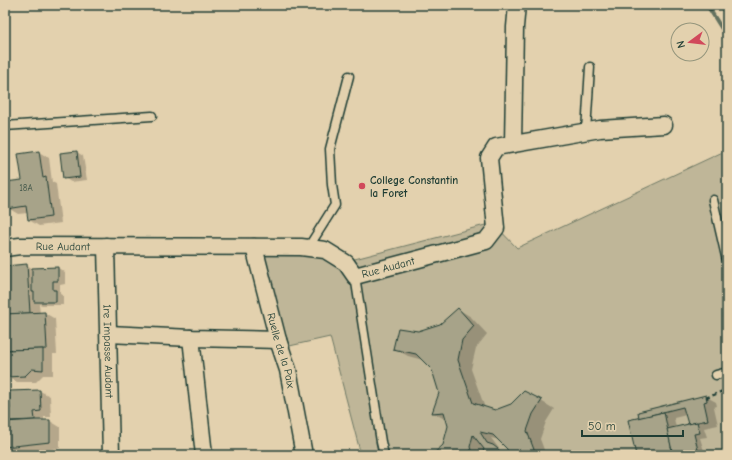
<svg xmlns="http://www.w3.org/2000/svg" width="732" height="460" viewBox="0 0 732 460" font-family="'Comic Neue',sans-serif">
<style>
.green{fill:#bfb698;stroke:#6f7a66}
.shadow{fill:#0003;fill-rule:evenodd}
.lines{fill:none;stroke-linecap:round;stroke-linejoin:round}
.stream{stroke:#63715e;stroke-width:4}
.building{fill:#a7a389;stroke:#1f3d34}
.lane-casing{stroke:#1f3d34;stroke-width:11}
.street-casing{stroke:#1f3d34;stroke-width:19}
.path{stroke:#1f3d34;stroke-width:2.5;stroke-dasharray:4 3;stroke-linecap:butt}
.lane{stroke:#e3d1ae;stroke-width:8}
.street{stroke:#e3d1ae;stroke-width:16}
.poi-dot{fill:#d1495b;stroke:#e3d1ae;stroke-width:1.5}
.labels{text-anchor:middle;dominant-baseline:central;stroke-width:3;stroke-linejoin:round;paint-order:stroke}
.number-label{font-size:9px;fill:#415649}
.poi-label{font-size:11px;font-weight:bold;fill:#1f3d34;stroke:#e3d1ae;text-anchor:start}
.street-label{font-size:11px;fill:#1f3d34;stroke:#e3d1ae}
</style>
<rect width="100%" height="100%" fill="#e3d1ae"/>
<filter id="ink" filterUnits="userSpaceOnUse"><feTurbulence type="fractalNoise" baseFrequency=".025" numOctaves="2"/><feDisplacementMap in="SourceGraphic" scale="8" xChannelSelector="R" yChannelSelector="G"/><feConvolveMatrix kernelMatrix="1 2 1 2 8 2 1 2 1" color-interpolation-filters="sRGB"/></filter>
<g filter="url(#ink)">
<path class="green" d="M 727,150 L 727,455 L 361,455 L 330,337 L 285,347 L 264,253 L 306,247 L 347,261 L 493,223 L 517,248 Z"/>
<g class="shadow">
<path d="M 39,152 L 49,158 L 52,182 L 56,184 L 61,223 L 39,226 L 29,220 L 28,213 L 18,214 L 8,208 L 5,183 L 23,181 Z"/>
<path d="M 77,152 L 83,156 L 87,180 L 71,182 L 64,178 Z"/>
<path d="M 27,265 L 33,269 L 58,268 L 65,272 L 65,284 L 60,285 L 60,294 L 63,295 L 63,305 L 42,305 L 39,304 L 40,314 L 45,313 L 55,319 L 57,354 L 53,354 L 53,375 L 43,375 L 36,382 L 17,382 L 7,376 L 5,323 L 5,267 Z"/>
<path d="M 458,309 L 471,317 L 487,334 L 476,348 L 471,369 L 485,408 L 495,411 L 541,401 L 554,409 L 546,422 L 540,439 L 546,455 L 510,455 L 508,448 L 500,440 L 491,438 L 500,450 L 508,455 L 433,455 L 444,446 L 449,426 L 447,420 L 433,413 L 440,393 L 433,370 L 423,360 L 408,356 L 395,349 L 418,332 L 440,325 Z"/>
<path d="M 40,391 L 50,396 L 51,417 L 44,417 L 44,421 L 50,421 L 60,427 L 60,448 L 12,453 L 5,449 L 5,423 L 7,422 L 7,410 L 11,410 Z"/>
<path d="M 705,396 L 716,402 L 717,406 L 714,407 L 718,425 L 704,428 L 707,437 L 700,438 L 705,454 L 699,455 L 637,455 L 630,421 ZM 686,415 L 688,424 L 690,425 L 676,428 L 674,418 Z"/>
</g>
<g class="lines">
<path class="stream" d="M 707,5 L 727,37"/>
</g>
<g class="building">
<path d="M 39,151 L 43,178 L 46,177 L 51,217 L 28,220 L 26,206 L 7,209 L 5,182 L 22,180 L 18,154 Z"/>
<path d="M 77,151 L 80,177 L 63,179 L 60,153 Z"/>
<path d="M 27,264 L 30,313 L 5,314 L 5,266 Z"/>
<path d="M 58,267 L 58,281 L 53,281 L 53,290 L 56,290 L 56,302 L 34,302 L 34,292 L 32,292 L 32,268 Z"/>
<path d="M 458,308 L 474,326 L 462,340 L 458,360 L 473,403 L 495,410 L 511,404 L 524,391 L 542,400 L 533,414 L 527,431 L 536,455 L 509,455 L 507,449 L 493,435 L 480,432 L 487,443 L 493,445 L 498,449 L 500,455 L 482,455 L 484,449 L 473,435 L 470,447 L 473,455 L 432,455 L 443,445 L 448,426 L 444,412 L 432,413 L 439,393 L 432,370 L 416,354 L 393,349 L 398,328 L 418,331 L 440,324 Z"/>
<path d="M 45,312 L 47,349 L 5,350 L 5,314 Z"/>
<path d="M 43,349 L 43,370 L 32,369 L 25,376 L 6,377 L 5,350 Z"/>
<path d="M 40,390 L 41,411 L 34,412 L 35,420 L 6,421 L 6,409 L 10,409 L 9,391 Z"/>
<path d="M 706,395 L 707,401 L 704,402 L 708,420 L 688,424 L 683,407 L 639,418 L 638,412 Z"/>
<path d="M 664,412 L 673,455 L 636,455 L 628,420 Z"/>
<path d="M 35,420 L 50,420 L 50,442 L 5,447 L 5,422 Z"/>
<path d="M 697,422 L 700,433 L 694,434 L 698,450 L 679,455 L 673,455 L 667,429 Z"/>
</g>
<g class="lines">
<g class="lane-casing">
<g id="lane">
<path d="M 5,126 L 152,116"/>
<path d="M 586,131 L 590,67"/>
<path d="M 713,200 L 727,261"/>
<path d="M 308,248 L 335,205 L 332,185 L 330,149 L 349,76"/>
<path d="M 355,276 L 381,442 L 384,455"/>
<path d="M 716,375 L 727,372"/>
</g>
</g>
<g class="street-casing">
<g id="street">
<path d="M 513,144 L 515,27 L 517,5"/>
<path id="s1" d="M 106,246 L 111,455"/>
<path id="s2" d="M 254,247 L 278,340 L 288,370 L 304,455"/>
<path id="s3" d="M 5,248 L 20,246 L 301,247 L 325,250 L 346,263 L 355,276 L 486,241 L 496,228 L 489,158 L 496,147 L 600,129 L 664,125"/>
<path d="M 109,334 L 191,338 L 278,340"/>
<path d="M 191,338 L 204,455"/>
</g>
</g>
<path class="path" d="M 706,398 L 723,391 L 727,384"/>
<use href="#lane" class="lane"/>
<use href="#street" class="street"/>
</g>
</g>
<circle class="poi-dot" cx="362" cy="186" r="4"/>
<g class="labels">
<g class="number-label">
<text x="26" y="188">18A</text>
</g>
<g class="poi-label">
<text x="370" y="180">College Constantin<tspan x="370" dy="13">la Foret</tspan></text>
</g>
<g class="street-label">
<text stroke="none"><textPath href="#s3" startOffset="58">Rue Audant</textPath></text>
<text stroke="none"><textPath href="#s3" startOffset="395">Rue Audant</textPath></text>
<text stroke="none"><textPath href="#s1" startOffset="105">1re Impasse Audant</textPath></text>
<text stroke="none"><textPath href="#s2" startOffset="107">Ruelle de la Paix</textPath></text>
</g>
</g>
<rect width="732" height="460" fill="none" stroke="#e3d1ae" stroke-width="20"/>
<rect x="10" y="10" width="712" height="440" fill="none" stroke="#1f3d34" stroke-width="1.5" filter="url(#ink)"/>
<g transform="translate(690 42) rotate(255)"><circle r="19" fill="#e3d1ae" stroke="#95967d"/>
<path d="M0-3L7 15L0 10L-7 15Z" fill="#d1495b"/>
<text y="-6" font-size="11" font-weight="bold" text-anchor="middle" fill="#1f3d34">N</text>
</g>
<path d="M582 430v6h101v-6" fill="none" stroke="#1f3d34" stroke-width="2"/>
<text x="588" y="430" font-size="12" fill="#1f3d34" stroke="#e3d1ae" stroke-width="3" paint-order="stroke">50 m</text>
</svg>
